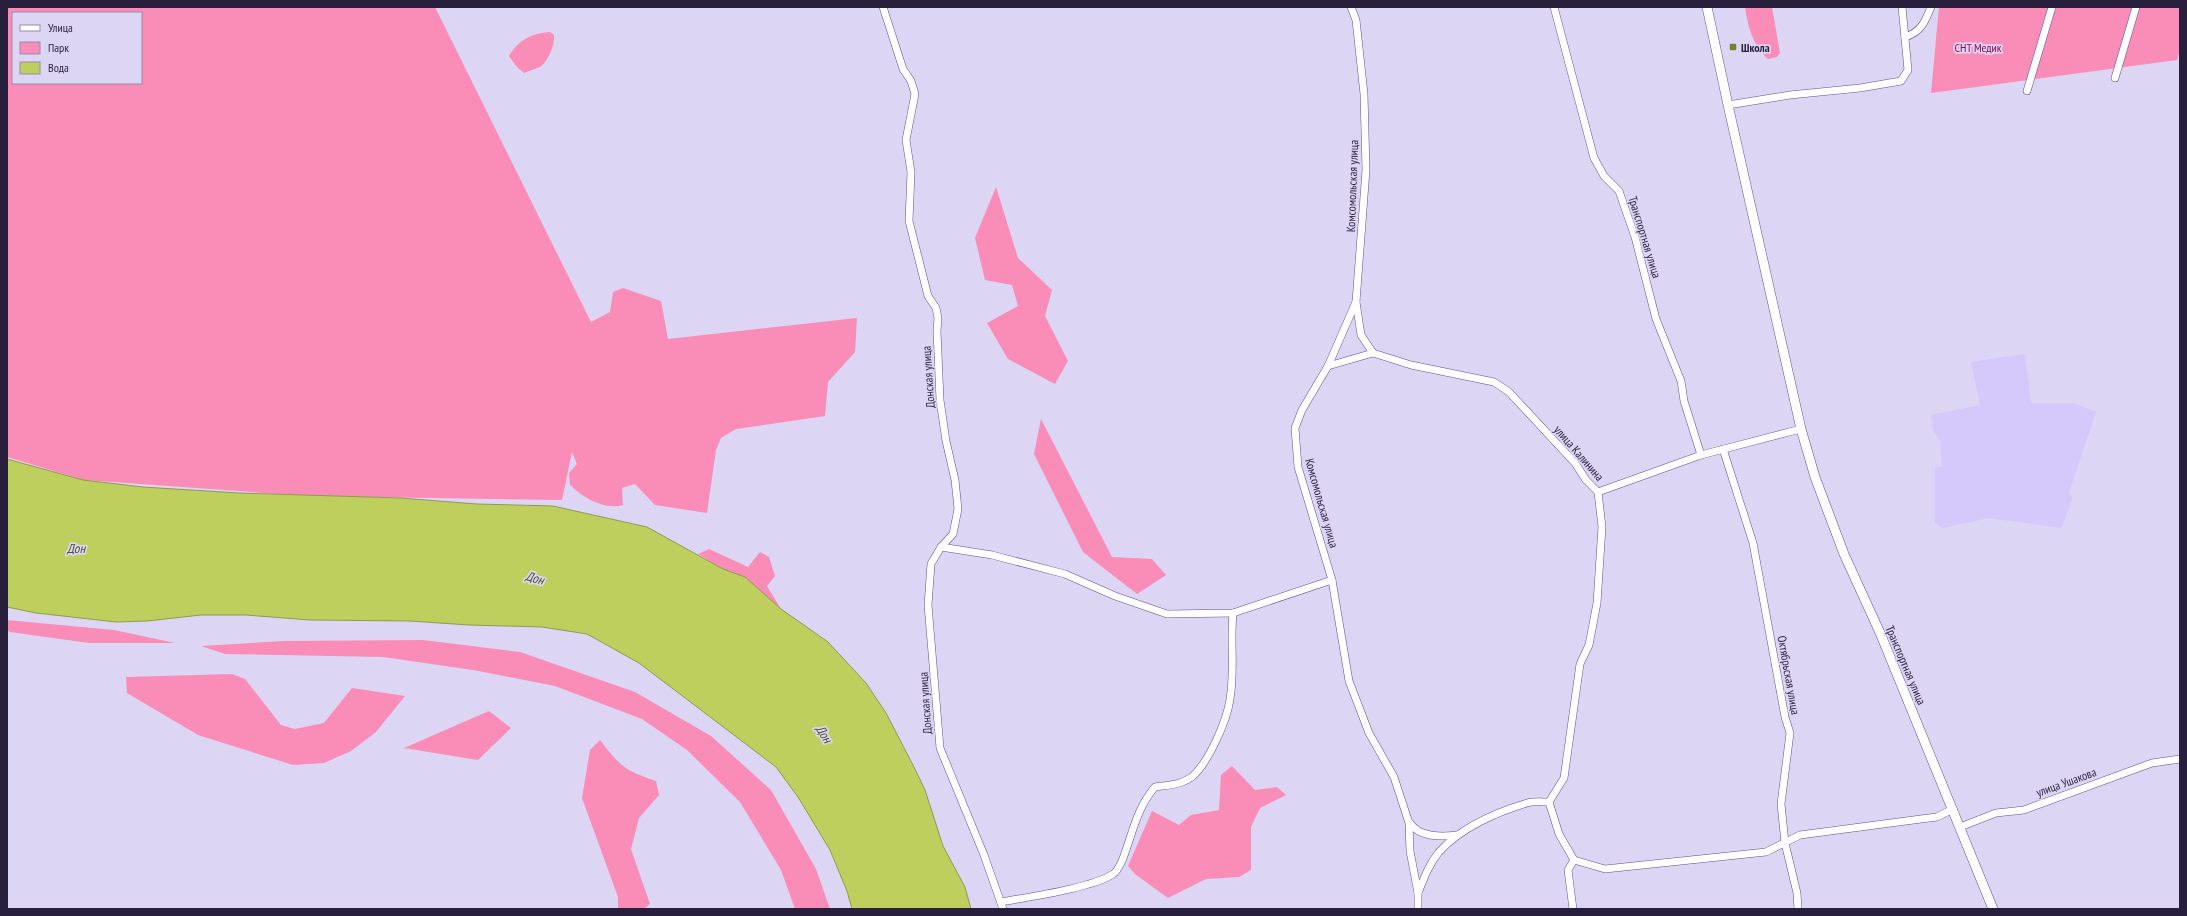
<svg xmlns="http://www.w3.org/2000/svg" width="2187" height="916" viewBox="0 0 2187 916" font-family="'PT Sans Narrow',sans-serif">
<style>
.built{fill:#d5c8fb}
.green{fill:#f98db7;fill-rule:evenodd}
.water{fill:#becf5d;stroke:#919a53}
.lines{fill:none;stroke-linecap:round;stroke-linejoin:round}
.minor-casing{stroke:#634d92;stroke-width:8}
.secondary-casing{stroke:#634d92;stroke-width:10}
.minor{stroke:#fff;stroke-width:7}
.secondary{stroke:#fff;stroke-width:9}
.poi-dot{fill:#76812e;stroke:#dcd5f4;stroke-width:1.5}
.labels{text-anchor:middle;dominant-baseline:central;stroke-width:3.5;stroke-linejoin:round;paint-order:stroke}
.poi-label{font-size:12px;font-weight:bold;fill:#281f3c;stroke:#dcd5f4;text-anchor:start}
.park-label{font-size:12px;fill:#900b52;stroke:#dcd5f4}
.street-label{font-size:12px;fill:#281f3c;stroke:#dcd5f4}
.water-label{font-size:13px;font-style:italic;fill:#4c5225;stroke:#dcd5f4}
</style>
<rect width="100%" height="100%" fill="#dcd5f4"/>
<path class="built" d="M 2025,354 L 2031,403 L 2073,403 L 2096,412 L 2069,492 L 2072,499 L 2062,528 L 1989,518 L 1942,528 L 1935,522 L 1935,468 L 1942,466 L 1940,440 L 1933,431 L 1931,415 L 1980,405 L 1971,362 Z"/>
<g class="green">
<path d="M 7,7 L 435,7 L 591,322 L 610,312 L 613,292 L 623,288 L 661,301 L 668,339 L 857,318 L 855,352 L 828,382 L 825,416 L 736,429 L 721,438 L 716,450 L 707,513 L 655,505 L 635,484 L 622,488 L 623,505 C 603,510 584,498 570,485 L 569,473 L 577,464 L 572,452 L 562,500 L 307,496 L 84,480 L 7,457 ZM 13,13 L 141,13 L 141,83 L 13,83 Z"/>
<path d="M 1745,7 L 1772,7 L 1780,53 L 1777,57 L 1768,59 C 1752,44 1748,27 1745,7 Z"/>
<path d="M 1939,7 L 2180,7 L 2180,50 L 2177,60 L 1931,93 Z"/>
<path d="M 550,32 L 554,35 C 555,44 548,62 540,67 C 535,69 529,71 524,73 L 517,67 L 509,56 C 518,40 532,33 550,32 Z"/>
<path d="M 996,187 L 1018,258 L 1052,290 L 1045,316 L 1068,361 L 1055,384 L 1008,359 L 987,323 L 1018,306 L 1012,285 L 985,280 L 975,238 Z"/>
<path d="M 1041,419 L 1112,557 L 1152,559 L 1166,575 L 1137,594 L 1083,552 L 1034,454 Z"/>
<path d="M 709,549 L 748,567 L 760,552 L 769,557 L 775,576 L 767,586 L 781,609 L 744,577 L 723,569 L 698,554 Z"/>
<path d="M 7,620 L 114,630 L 175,643 L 89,643 L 10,632 L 7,630 Z"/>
<path d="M 423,640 L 520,652 L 635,692 L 711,736 L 771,790 L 816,869 L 830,909 L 795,909 L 781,870 L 740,802 L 687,750 L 642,719 L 555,686 L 473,670 L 383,657 L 225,654 L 201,646 L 285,641 Z"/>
<path d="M 232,674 L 245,679 L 281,725 L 295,729 L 324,723 L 352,688 L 405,696 L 376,732 L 351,751 L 324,763 L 293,765 L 198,735 L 127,693 L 126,677 Z"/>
<path d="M 489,711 L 511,728 L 478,760 L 404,748 Z"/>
<path d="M 600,740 C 621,767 624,770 656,781 L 659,795 L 639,818 L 631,849 L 650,904 L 644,909 L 618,909 L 618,897 L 582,798 L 590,750 Z"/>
<path d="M 1232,766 L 1255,790 L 1277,787 L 1286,795 L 1260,808 L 1251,827 L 1251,870 L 1239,877 L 1206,879 L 1168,898 L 1135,874 L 1128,866 L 1152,811 L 1179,825 L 1191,815 L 1219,810 L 1221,775 Z"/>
</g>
<path class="water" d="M 7,459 L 83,480 L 143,487 L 239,493 L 400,498 L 477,504 L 553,506 L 647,527 L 723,569 L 745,577 L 781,609 L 828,642 L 866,683 L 886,713 L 914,767 L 925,790 L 943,846 L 965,887 L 971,909 L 852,909 L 847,891 L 830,850 L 798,797 L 776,767 L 639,663 L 587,634 L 542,627 L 469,625 L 410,621 L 310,620 L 246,615 L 201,615 L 147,621 L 116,622 L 36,613 L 7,607 Z"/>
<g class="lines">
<g class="minor-casing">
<g id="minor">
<path d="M 883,7 L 903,69 L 911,81 L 915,94 L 906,140 L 911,172 L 909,221 L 928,296 L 936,308 L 938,318 L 937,331 L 940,400 L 946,441 L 955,480 L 958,509 L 953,534 L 941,547 L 931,564 L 928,605 L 940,748 L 984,855 L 1003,909"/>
<path d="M 1351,7 L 1356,20 L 1364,94 L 1366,170 L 1356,302 L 1328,366 L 1302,410 L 1295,428 L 1298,467 L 1332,580 L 1349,681 L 1369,733 L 1394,777 L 1409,823 L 1410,851 L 1418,893 L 1418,909"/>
<path d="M 1554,7 L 1594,158 L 1604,176 L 1619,191 L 1635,237 L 1656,319 L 1681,381 L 1684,401 L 1701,455"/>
<path d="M 1905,37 C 1921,32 1925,22 1931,7"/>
<path d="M 2115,78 L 2136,7"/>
<path d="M 2027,91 L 2052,7"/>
<path d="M 1728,105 L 1790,95 L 1860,88 L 1901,81 L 1908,70 L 1902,7"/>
<path d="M 1356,302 L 1361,335 L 1373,353 L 1411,365 L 1494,382 L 1509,392 L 1575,463 L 1586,480 L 1598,492 L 1602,527 L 1597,603 L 1589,645 L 1580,664 L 1564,778 L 1549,802"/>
<path d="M 1328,366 L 1373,353"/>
<path d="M 1723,449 L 1753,543 L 1785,717 L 1790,733 L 1781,804 L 1785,843 L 1797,893 L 1798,909"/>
<path d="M 1598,492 L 1701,455 L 1801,429"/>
<path d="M 941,547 L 992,555 L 1065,574 L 1115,596 L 1167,614 L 1233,613 L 1332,580"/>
<path d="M 1410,823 C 1419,837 1441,837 1457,835"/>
<path d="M 1960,827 L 1996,813 L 2024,810 L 2152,763 L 2180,759"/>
<path d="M 1418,893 C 1424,878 1429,864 1439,852 C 1460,828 1497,812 1527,803 C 1534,801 1542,802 1549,802 L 1559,834 L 1574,860 L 1605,869 L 1766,852 L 1800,835 L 1921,819 L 1937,817 L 1953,809"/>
<path d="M 1001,902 C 1028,897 1092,888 1113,874 C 1117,872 1120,865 1122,861 C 1132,836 1136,809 1155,787 C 1168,785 1182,785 1193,776 C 1209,761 1227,721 1230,699 C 1235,670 1230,642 1233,613"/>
<path d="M 1573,909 L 1568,870 L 1574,860"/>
</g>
</g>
<g class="secondary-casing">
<path id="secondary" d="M 1707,7 L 1728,105 L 1801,429 L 1815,477 L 1844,554 L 1881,635 L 1993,909"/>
</g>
<use href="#minor" class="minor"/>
<use href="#secondary" class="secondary"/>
</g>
<rect class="poi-dot" x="1729" y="43" width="8" height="8" rx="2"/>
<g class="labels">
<g class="poi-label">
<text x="1741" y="47">Школа</text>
</g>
<g class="park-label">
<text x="1978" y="47">СНТ Медик</text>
</g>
<g class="street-label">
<text transform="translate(1352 186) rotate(-88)">Комсомольская улица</text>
<text transform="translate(1645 237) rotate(73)">Транспортная улица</text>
<text transform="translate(928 377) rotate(-94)">Донская улица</text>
<text transform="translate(1579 453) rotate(49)">улица Калинина</text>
<text transform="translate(1322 503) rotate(74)">Комсомольская улица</text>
<text transform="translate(1906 665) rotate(67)">Транспортная улица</text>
<text transform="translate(1789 675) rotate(80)">Октябрьская улица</text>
<text transform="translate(925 703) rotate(-94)">Донская улица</text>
<text transform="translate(2066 782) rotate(-20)">улица Ушакова</text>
</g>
<g class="water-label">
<text x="76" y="548">Дон</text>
<text transform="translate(535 578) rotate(16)">Дон</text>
<text transform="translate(824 734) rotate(58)">Дон</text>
</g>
</g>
<rect width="2187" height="916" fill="none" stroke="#281f3c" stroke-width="16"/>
<rect x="12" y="12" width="130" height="72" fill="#dcd5f4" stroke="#948caa"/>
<rect x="20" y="25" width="20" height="6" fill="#ffffff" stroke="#948caa"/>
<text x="48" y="32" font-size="12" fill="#281f3c">Улица</text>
<rect x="20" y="42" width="20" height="12" fill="#f98db7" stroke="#948caa"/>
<text x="48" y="52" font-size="12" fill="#281f3c">Парк</text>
<rect x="20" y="62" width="20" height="12" fill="#becf5d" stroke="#948caa"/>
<text x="48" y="72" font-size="12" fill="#281f3c">Вода</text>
</svg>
